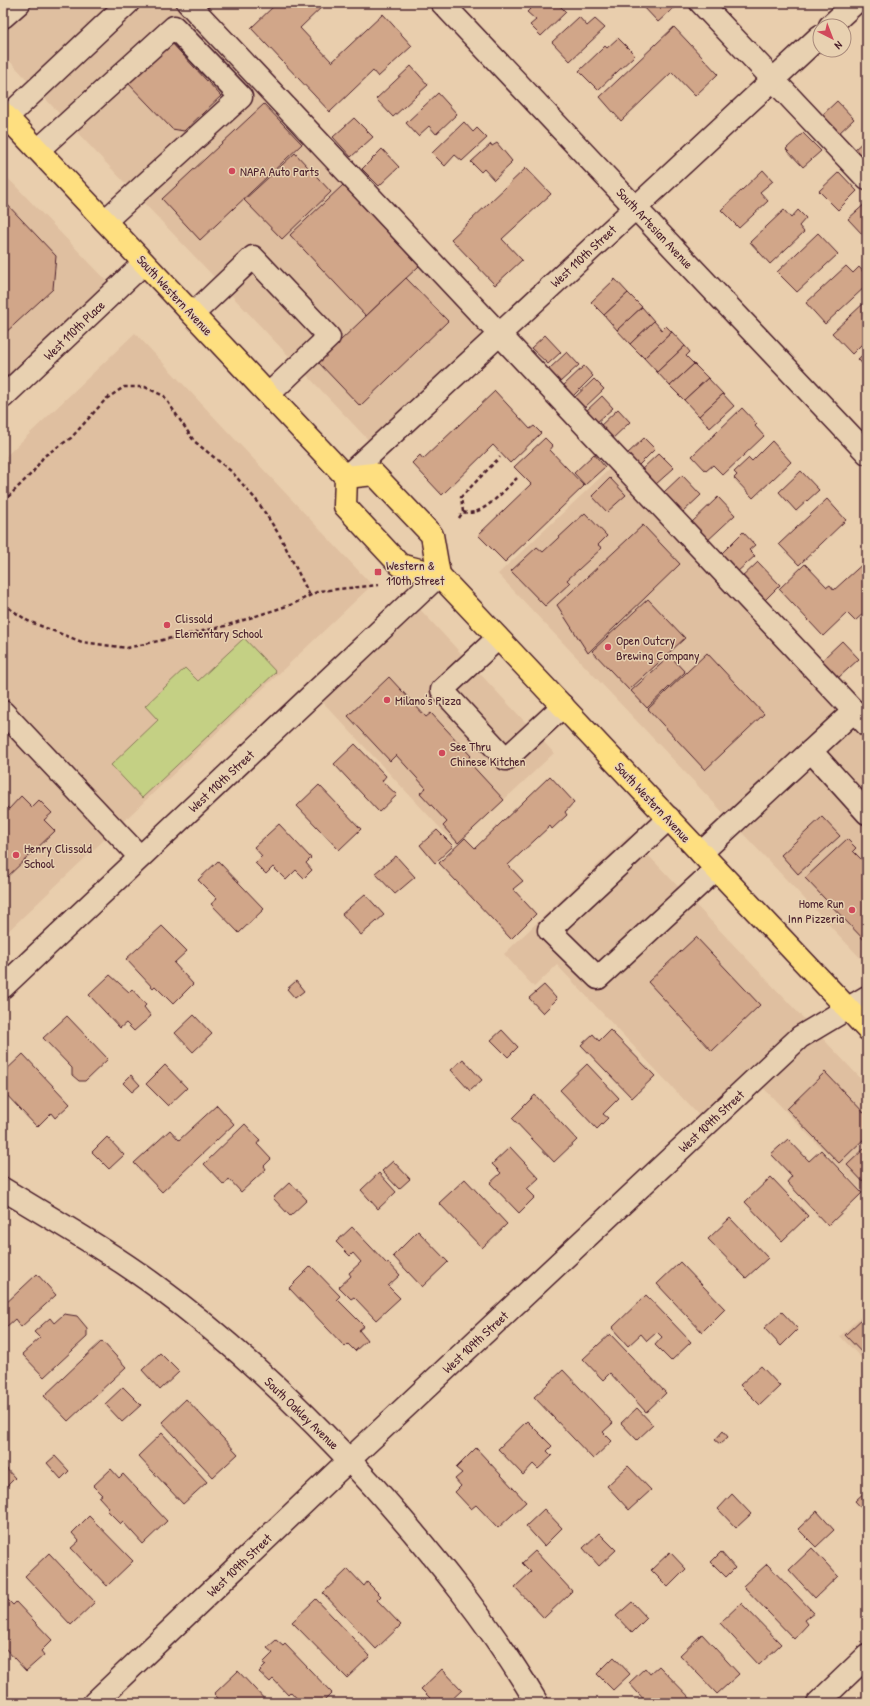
<svg xmlns="http://www.w3.org/2000/svg" width="870" height="1706" viewBox="0 0 870 1706" font-family="'Patrick Hand',sans-serif">
<style>
.built{fill:#dfbfa0}
.green{fill:#c4d084;stroke:#877858}
.building{fill:#d1a689;stroke:#4a1f2b}
.lines{fill:none;stroke-linecap:round;stroke-linejoin:round}
.minor-casing{stroke:#4a1f2b;stroke-width:25}
.major-casing{stroke:#4a1f2b;stroke-width:25}
.path{stroke:#4a1f2b;stroke-width:2.5;stroke-dasharray:4 3;stroke-linecap:butt}
.minor{stroke:#e8d1b1;stroke-width:22}
.major{stroke:#fedf80;stroke-width:22}
.poi-dot{fill:#d1495b;stroke:#e8d1b1;stroke-width:1.5}
.labels{text-anchor:middle;dominant-baseline:central;stroke-width:3;stroke-linejoin:round;paint-order:stroke}
.poi-label{font-size:13px;fill:#4a1f2b;stroke:#e8d1b1;text-anchor:start}
.street-label{font-size:13px;fill:#4a1f2b;stroke:#e8d1b1}
</style>
<rect width="100%" height="100%" fill="#e9cead"/>
<filter id="ink" filterUnits="userSpaceOnUse"><feTurbulence type="fractalNoise" baseFrequency=".025" numOctaves="2"/><feDisplacementMap in="SourceGraphic" scale="8" xChannelSelector="R" yChannelSelector="G"/><feConvolveMatrix kernelMatrix="1 2 1 2 8 2 1 2 1" color-interpolation-filters="sRGB"/></filter>
<g filter="url(#ink)">
<g class="built">
<path d="M 3,3 L 183,3 L 495,336 L 374,446 L 3,54 Z"/>
<path d="M 3,173 L 111,285 L 3,388 Z"/>
<path d="M 135,333 L 372,585 L 3,936 L 3,459 Z"/>
<path d="M 620,459 L 867,721 L 867,965 L 498,574 Z"/>
<path d="M 415,604 L 554,753 L 456,845 L 319,698 Z"/>
<path d="M 629,835 L 867,1085 L 867,1196 L 754,1078 L 706,1123 L 557,965 L 534,987 L 504,954 Z"/>
<path d="M 867,1311 L 867,1364 L 840,1336 Z"/>
</g>
<path class="green" d="M 244,638 L 276,672 L 142,798 L 111,765 L 158,720 L 145,706 L 185,668 L 198,681 Z"/>
<g class="building">
<path d="M 277,3 L 326,3 L 300,28 L 332,62 L 383,14 L 412,46 L 378,77 L 373,71 L 330,112 L 251,28 Z"/>
<path d="M 536,3 L 557,3 L 566,12 L 541,36 L 530,25 L 536,20 L 527,12 Z"/>
<path d="M 643,3 L 677,3 L 678,4 L 658,22 L 642,5 Z"/>
<path d="M 579,17 L 587,26 L 595,19 L 605,28 L 570,61 L 552,42 Z"/>
<path d="M 674,27 L 718,74 L 695,96 L 672,72 L 621,121 L 600,97 Z"/>
<path d="M 618,38 L 635,55 L 598,90 L 579,71 L 601,50 L 605,46 L 607,48 Z"/>
<path d="M 169,40 L 221,96 L 184,131 L 172,129 L 126,81 Z"/>
<path d="M 411,66 L 428,85 L 393,117 L 376,99 Z"/>
<path d="M 438,93 L 457,114 L 436,134 L 429,126 L 418,136 L 406,123 Z"/>
<path d="M 837,101 L 854,119 L 837,135 L 820,117 Z"/>
<path d="M 264,104 L 302,144 L 200,240 L 162,199 Z"/>
<path d="M 354,118 L 373,137 L 351,157 L 333,137 Z"/>
<path d="M 464,122 L 473,132 L 477,128 L 487,138 L 462,161 L 455,155 L 445,166 L 432,153 Z"/>
<path d="M 803,133 L 821,151 L 803,167 L 786,149 Z"/>
<path d="M 867,138 L 867,166 L 853,151 Z"/>
<path d="M 497,143 L 512,161 L 510,163 L 511,164 L 494,180 L 484,169 L 481,172 L 471,162 L 491,144 L 492,146 Z"/>
<path d="M 382,149 L 399,167 L 379,186 L 362,169 Z"/>
<path d="M 295,153 L 331,192 L 282,239 L 244,200 Z"/>
<path d="M 526,168 L 551,194 L 502,239 L 522,260 L 495,285 L 451,239 Z"/>
<path d="M 763,170 L 773,181 L 760,192 L 768,201 L 739,228 L 721,210 Z"/>
<path d="M 839,172 L 857,191 L 838,210 L 819,191 Z"/>
<path d="M 343,185 L 419,266 L 366,316 L 290,235 Z"/>
<path d="M 3,200 L 56,256 L 53,289 L 3,335 Z"/>
<path d="M 867,202 L 867,232 L 863,235 L 848,219 Z"/>
<path d="M 784,210 L 791,218 L 798,210 L 806,218 L 799,226 L 804,232 L 770,264 L 750,242 Z"/>
<path d="M 818,233 L 838,254 L 797,292 L 777,272 Z"/>
<path d="M 846,266 L 853,273 L 859,267 L 867,276 L 867,285 L 825,324 L 806,303 Z"/>
<path d="M 406,278 L 448,321 L 360,406 L 318,362 Z"/>
<path d="M 615,279 L 628,293 L 604,315 L 591,302 Z"/>
<path d="M 628,293 L 642,307 L 617,330 L 604,315 Z"/>
<path d="M 866,301 L 867,339 L 852,354 L 832,333 Z"/>
<path d="M 642,307 L 654,321 L 630,344 L 617,330 Z"/>
<path d="M 654,321 L 662,330 L 666,326 L 672,332 L 644,358 L 630,344 Z"/>
<path d="M 672,332 L 685,346 L 657,372 L 644,358 Z"/>
<path d="M 545,335 L 561,352 L 548,364 L 531,348 Z"/>
<path d="M 685,346 L 690,352 L 686,356 L 694,364 L 670,386 L 657,372 Z"/>
<path d="M 867,351 L 867,369 L 858,359 Z"/>
<path d="M 567,352 L 579,365 L 560,382 L 548,370 Z"/>
<path d="M 694,364 L 708,378 L 684,400 L 670,386 Z"/>
<path d="M 584,366 L 593,376 L 573,396 L 563,386 Z"/>
<path d="M 708,378 L 723,394 L 699,416 L 684,400 Z"/>
<path d="M 594,379 L 604,389 L 583,409 L 573,399 Z"/>
<path d="M 495,391 L 530,429 L 534,426 L 541,433 L 510,463 L 493,445 L 442,495 L 412,463 L 420,455 L 423,459 Z"/>
<path d="M 723,394 L 734,406 L 710,428 L 699,416 Z"/>
<path d="M 602,396 L 613,408 L 596,423 L 585,412 Z"/>
<path d="M 742,408 L 757,424 L 755,426 L 764,436 L 723,475 L 713,465 L 706,471 L 692,456 Z"/>
<path d="M 618,409 L 630,422 L 610,441 L 598,428 Z"/>
<path d="M 545,438 L 553,446 L 550,450 L 584,486 L 505,562 L 478,535 L 531,484 L 514,467 Z"/>
<path d="M 644,438 L 655,449 L 637,467 L 626,455 Z"/>
<path d="M 772,441 L 791,462 L 753,498 L 734,478 L 737,475 L 734,472 L 749,458 L 752,461 Z"/>
<path d="M 659,453 L 674,468 L 655,485 L 641,470 Z"/>
<path d="M 594,454 L 605,467 L 585,485 L 574,473 Z"/>
<path d="M 801,471 L 819,490 L 796,511 L 779,492 Z"/>
<path d="M 682,475 L 701,495 L 682,513 L 663,493 Z"/>
<path d="M 610,478 L 626,495 L 607,512 L 592,496 Z"/>
<path d="M 718,497 L 735,515 L 706,542 L 690,524 Z"/>
<path d="M 827,499 L 846,520 L 799,565 L 779,544 Z"/>
<path d="M 585,513 L 607,536 L 598,545 L 602,548 L 567,580 L 570,583 L 545,606 L 511,571 L 537,547 L 543,552 Z"/>
<path d="M 643,525 L 680,564 L 588,653 L 557,605 Z"/>
<path d="M 743,532 L 755,545 L 749,550 L 755,556 L 737,572 L 720,555 Z"/>
<path d="M 867,560 L 867,610 L 855,621 L 847,613 L 823,636 L 779,589 L 805,564 L 827,587 L 830,585 L 834,590 Z"/>
<path d="M 758,562 L 780,585 L 763,602 L 740,579 Z"/>
<path d="M 648,599 L 685,638 L 629,690 L 592,651 Z"/>
<path d="M 842,641 L 859,659 L 838,678 L 822,660 Z"/>
<path d="M 707,653 L 764,714 L 705,770 L 648,709 Z"/>
<path d="M 670,656 L 685,672 L 647,708 L 631,691 Z"/>
<path d="M 389,677 L 426,717 L 431,713 L 471,756 L 467,760 L 504,800 L 458,843 L 443,826 L 447,822 L 420,793 L 426,788 L 396,755 L 390,761 L 348,716 Z"/>
<path d="M 355,744 L 386,776 L 382,781 L 397,795 L 379,812 L 334,764 Z"/>
<path d="M 550,776 L 574,802 L 565,812 L 567,815 L 552,829 L 550,826 L 508,865 L 523,881 L 513,889 L 536,914 L 511,939 L 439,863 L 465,838 L 475,848 Z"/>
<path d="M 319,785 L 361,829 L 339,850 L 297,806 Z"/>
<path d="M 21,796 L 32,807 L 39,800 L 52,813 L 44,820 L 55,831 L 4,880 L 3,803 L 9,809 Z"/>
<path d="M 822,817 L 840,836 L 798,874 L 781,855 Z"/>
<path d="M 279,824 L 311,858 L 306,863 L 312,870 L 304,878 L 296,870 L 286,880 L 273,867 L 266,874 L 255,863 L 262,856 L 254,847 Z"/>
<path d="M 437,830 L 453,846 L 435,863 L 420,845 Z"/>
<path d="M 847,839 L 856,848 L 853,851 L 867,865 L 867,943 L 805,878 Z"/>
<path d="M 396,856 L 415,877 L 395,894 L 375,873 Z"/>
<path d="M 218,861 L 264,909 L 239,933 L 211,904 L 217,899 L 198,880 Z"/>
<path d="M 365,894 L 384,915 L 361,935 L 342,914 Z"/>
<path d="M 162,926 L 187,951 L 174,963 L 193,984 L 173,1004 L 155,986 L 153,988 L 126,959 Z"/>
<path d="M 696,937 L 760,1005 L 712,1051 L 648,982 Z"/>
<path d="M 110,975 L 129,992 L 132,989 L 146,1005 L 144,1007 L 151,1016 L 134,1031 L 126,1023 L 120,1028 L 89,995 Z"/>
<path d="M 296,981 L 304,991 L 295,998 L 287,989 Z"/>
<path d="M 544,985 L 557,999 L 543,1013 L 529,998 Z"/>
<path d="M 194,1015 L 212,1034 L 193,1052 L 175,1033 Z"/>
<path d="M 67,1016 L 108,1059 L 85,1081 L 79,1081 L 72,1075 L 72,1068 L 43,1038 Z"/>
<path d="M 502,1030 L 518,1047 L 508,1057 L 491,1040 Z"/>
<path d="M 610,1030 L 655,1076 L 632,1098 L 581,1045 L 593,1034 L 599,1041 Z"/>
<path d="M 23,1054 L 70,1104 L 55,1118 L 51,1113 L 37,1127 L 3,1091 L 3,1073 Z"/>
<path d="M 463,1059 L 482,1080 L 470,1091 L 451,1070 Z"/>
<path d="M 587,1064 L 619,1098 L 603,1114 L 608,1118 L 597,1129 L 560,1090 Z"/>
<path d="M 165,1065 L 187,1088 L 168,1106 L 146,1084 Z"/>
<path d="M 825,1072 L 867,1116 L 867,1136 L 839,1163 L 787,1109 Z"/>
<path d="M 131,1075 L 140,1085 L 132,1092 L 123,1083 Z"/>
<path d="M 535,1095 L 577,1140 L 554,1162 L 512,1118 Z"/>
<path d="M 217,1105 L 234,1124 L 162,1192 L 134,1163 L 170,1130 L 179,1140 Z"/>
<path d="M 245,1124 L 260,1140 L 257,1144 L 271,1159 L 264,1166 L 266,1169 L 241,1192 L 229,1179 L 224,1185 L 204,1164 Z"/>
<path d="M 107,1137 L 124,1155 L 109,1169 L 92,1152 Z"/>
<path d="M 788,1139 L 809,1161 L 821,1150 L 862,1193 L 828,1226 L 787,1182 L 792,1176 L 771,1154 Z"/>
<path d="M 867,1146 L 867,1186 L 847,1165 Z"/>
<path d="M 510,1147 L 539,1178 L 527,1189 L 535,1197 L 519,1213 L 490,1183 L 501,1173 L 492,1164 Z"/>
<path d="M 393,1161 L 410,1179 L 399,1189 L 382,1171 Z"/>
<path d="M 379,1173 L 396,1192 L 378,1209 L 361,1190 Z"/>
<path d="M 771,1177 L 808,1216 L 782,1241 L 745,1202 Z"/>
<path d="M 465,1179 L 507,1224 L 482,1248 L 439,1203 Z"/>
<path d="M 290,1182 L 307,1200 L 290,1216 L 273,1198 Z"/>
<path d="M 730,1218 L 768,1258 L 746,1278 L 708,1239 Z"/>
<path d="M 352,1227 L 387,1264 L 389,1263 L 400,1275 L 388,1286 L 400,1298 L 376,1320 L 354,1297 L 351,1299 L 339,1287 L 351,1276 L 349,1273 L 361,1262 L 353,1253 L 350,1256 L 336,1242 Z"/>
<path d="M 418,1231 L 448,1262 L 422,1287 L 393,1256 Z"/>
<path d="M 680,1262 L 725,1309 L 702,1332 L 657,1284 Z"/>
<path d="M 311,1266 L 340,1296 L 337,1299 L 364,1326 L 359,1330 L 367,1340 L 355,1351 L 348,1344 L 345,1347 L 289,1288 Z"/>
<path d="M 37,1274 L 56,1295 L 21,1327 L 15,1319 L 5,1328 L 3,1327 L 3,1306 Z"/>
<path d="M 646,1295 L 691,1342 L 671,1361 L 655,1345 L 662,1337 L 657,1332 L 647,1341 L 641,1334 L 628,1346 L 612,1328 Z"/>
<path d="M 782,1312 L 798,1329 L 781,1346 L 764,1328 Z"/>
<path d="M 64,1314 L 77,1316 L 87,1328 L 87,1337 L 44,1377 L 22,1354 L 40,1338 L 34,1332 L 50,1318 L 54,1323 Z"/>
<path d="M 867,1314 L 867,1358 L 845,1335 Z"/>
<path d="M 610,1334 L 666,1393 L 646,1412 L 610,1373 L 603,1380 L 583,1359 Z"/>
<path d="M 102,1341 L 126,1367 L 68,1421 L 44,1396 Z"/>
<path d="M 160,1353 L 179,1372 L 160,1390 L 142,1370 Z"/>
<path d="M 761,1366 L 780,1386 L 760,1405 L 740,1385 Z"/>
<path d="M 563,1370 L 613,1423 L 603,1432 L 612,1441 L 593,1459 L 534,1397 Z"/>
<path d="M 123,1387 L 141,1405 L 122,1422 L 105,1404 Z"/>
<path d="M 186,1399 L 238,1454 L 213,1477 L 162,1422 Z"/>
<path d="M 637,1408 L 653,1425 L 637,1440 L 621,1423 Z"/>
<path d="M 527,1421 L 552,1446 L 547,1451 L 552,1456 L 538,1469 L 533,1464 L 523,1475 L 498,1449 Z"/>
<path d="M 723,1431 L 728,1437 L 720,1444 L 715,1440 Z"/>
<path d="M 162,1433 L 207,1482 L 183,1504 L 138,1456 Z"/>
<path d="M 476,1448 L 526,1502 L 498,1528 L 476,1505 L 471,1509 L 455,1492 L 461,1486 L 455,1479 L 462,1473 L 456,1468 Z"/>
<path d="M 55,1456 L 69,1471 L 61,1479 L 47,1463 Z"/>
<path d="M 3,1465 L 15,1478 L 3,1490 Z"/>
<path d="M 628,1466 L 651,1490 L 629,1510 L 607,1486 Z"/>
<path d="M 111,1469 L 119,1478 L 123,1474 L 167,1521 L 143,1544 L 123,1522 L 121,1524 L 107,1510 L 109,1508 L 99,1497 L 102,1495 L 93,1486 Z"/>
<path d="M 867,1484 L 867,1514 L 855,1501 L 867,1490 L 864,1487 Z"/>
<path d="M 732,1494 L 751,1514 L 736,1528 L 718,1509 Z"/>
<path d="M 544,1509 L 562,1528 L 544,1546 L 526,1526 Z"/>
<path d="M 817,1511 L 834,1530 L 816,1547 L 798,1529 Z"/>
<path d="M 89,1516 L 133,1561 L 107,1586 L 71,1548 L 79,1541 L 72,1533 Z"/>
<path d="M 599,1533 L 616,1550 L 599,1566 L 583,1548 Z"/>
<path d="M 812,1548 L 838,1576 L 815,1598 L 789,1570 Z"/>
<path d="M 535,1551 L 572,1591 L 544,1618 L 515,1587 L 531,1572 L 522,1563 Z"/>
<path d="M 670,1552 L 686,1569 L 668,1587 L 651,1570 Z"/>
<path d="M 721,1552 L 735,1568 L 726,1577 L 711,1562 Z"/>
<path d="M 49,1553 L 95,1602 L 71,1625 L 25,1576 Z"/>
<path d="M 767,1564 L 814,1613 L 805,1620 L 808,1624 L 794,1639 L 743,1586 Z"/>
<path d="M 348,1569 L 364,1586 L 367,1582 L 381,1596 L 377,1600 L 401,1625 L 376,1649 L 323,1593 Z"/>
<path d="M 3,1595 L 13,1605 L 16,1602 L 52,1640 L 41,1651 L 44,1655 L 26,1671 L 3,1646 Z"/>
<path d="M 316,1599 L 370,1656 L 347,1678 L 292,1622 Z"/>
<path d="M 632,1602 L 647,1618 L 632,1633 L 616,1616 Z"/>
<path d="M 741,1603 L 781,1644 L 759,1665 L 720,1623 Z"/>
<path d="M 702,1634 L 739,1674 L 717,1694 L 680,1655 Z"/>
<path d="M 276,1640 L 283,1646 L 285,1644 L 332,1693 L 322,1703 L 301,1703 L 291,1692 L 288,1695 L 273,1679 L 270,1682 L 259,1672 L 266,1665 L 263,1663 L 273,1653 L 267,1648 Z"/>
<path d="M 614,1657 L 630,1674 L 613,1690 L 597,1674 Z"/>
<path d="M 659,1666 L 695,1703 L 647,1703 L 629,1683 L 645,1668 L 650,1674 Z"/>
<path d="M 442,1669 L 462,1690 L 448,1703 L 435,1703 L 421,1689 Z"/>
<path d="M 238,1671 L 268,1703 L 223,1703 L 214,1694 Z"/>
</g>
<g class="lines">
<g class="minor-casing">
<g id="minor">
<path d="M 188,3 L 867,725"/>
<path d="M 442,3 L 867,453"/>
<path d="M 701,3 L 867,179"/>
<path d="M 3,17 L 19,3"/>
<path d="M 830,26 L 855,3"/>
<path d="M 7,117 L 128,3"/>
<path d="M 38,150 L 174,27 L 241,97 L 105,221"/>
<path d="M 193,314 L 253,257 L 329,337 L 269,394"/>
<path d="M 3,397 L 144,263"/>
<path d="M 346,477 L 820,36"/>
<path d="M 498,638 L 442,690 L 506,759 L 563,706"/>
<path d="M 3,712 L 140,857"/>
<path d="M 811,751 L 867,813"/>
<path d="M 669,818 L 549,930 L 598,978 L 716,869"/>
<path d="M 701,853 L 854,711"/>
<path d="M 3,987 L 439,575"/>
<path d="M 3,1189 C 54,1220 107,1250 156,1286 C 235,1344 308,1414 374,1487 C 434,1555 491,1625 537,1703"/>
<path d="M 94,1703 L 349,1460 L 800,1037 L 867,997"/>
<path d="M 818,1703 L 867,1656"/>
</g>
</g>
<g class="major-casing">
<g id="major">
<path d="M 3,113 L 346,477 L 345,506 L 400,565 L 439,575 L 867,1029"/>
<path d="M 346,477 L 374,474 L 432,535 L 439,575"/>
</g>
</g>
<g class="path">
<path d="M 3,502 L 33,472 L 44,456 L 71,438 L 106,399 L 124,387 L 145,387 L 164,396 L 194,441 L 232,472 L 258,502 L 280,536 L 310,596"/>
<path d="M 463,512 L 461,497 L 500,457"/>
<path d="M 459,518 L 463,512 C 482,518 504,490 517,478"/>
<path d="M 3,604 L 28,621 L 82,642 L 127,648 L 225,626 L 293,604 L 319,591 L 379,585"/>
</g>
<use href="#minor" class="minor"/>
<use href="#major" class="major"/>
</g>
</g>
<g class="poi-dot">
<circle cx="232" cy="171" r="4"/>
<rect x="374" y="568" width="8" height="8" rx="2"/>
<circle cx="167" cy="625" r="4"/>
<circle cx="608" cy="647" r="4"/>
<circle cx="387" cy="700" r="4"/>
<circle cx="442" cy="753" r="4"/>
<circle cx="16" cy="855" r="4"/>
<circle cx="852" cy="910" r="4"/>
</g>
<g class="labels">
<g class="poi-label">
<text x="240" y="171">NAPA Auto Parts</text>
<text x="386" y="565">Western &amp;<tspan x="386" dy="15">110th Street</tspan></text>
<text x="175" y="618">Clissold<tspan x="175" dy="15">Elementary School</tspan></text>
<text x="616" y="640">Open Outcry<tspan x="616" dy="15">Brewing Company</tspan></text>
<text x="395" y="700">Milano's Pizza</text>
<text x="450" y="746">See Thru<tspan x="450" dy="15">Chinese Kitchen</tspan></text>
<text x="24" y="848">Henry Clissold<tspan x="24" dy="15">School</tspan></text>
<text x="844" y="903" text-anchor="end">Home Run<tspan x="844" dy="15">Inn Pizzeria</tspan></text>
</g>
<g class="street-label">
<text transform="translate(655 228) rotate(47)">South Artesian Avenue</text>
<text transform="translate(583 256) rotate(-43)">West 110th Street</text>
<text transform="translate(175 295) rotate(47)">South Western Avenue</text>
<text transform="translate(74 330) rotate(-44)">West 110th Place</text>
<text transform="translate(221 781) rotate(-43)">West 110th Street</text>
<text transform="translate(653 802) rotate(47)">South Western Avenue</text>
<text transform="translate(711 1121) rotate(-43)">West 109th Street</text>
<text transform="translate(475 1342) rotate(-43)">West 109th Street</text>
<text transform="translate(302 1413) rotate(44)">South Oakley Avenue</text>
<text transform="translate(239 1565) rotate(-44)">West 109th Street</text>
</g>
</g>
<rect width="870" height="1706" fill="none" stroke="#e8d1b1" stroke-width="16"/>
<rect x="8" y="8" width="854" height="1690" fill="none" stroke="#4a1f2b" stroke-width="1.5" filter="url(#ink)"/>
<g transform="translate(832 38) rotate(138)"><circle r="19" fill="#e8d1b1" stroke="#a98a7b"/>
<path d="M0-3L7 15L0 10L-7 15Z" fill="#d1495b"/>
<text y="-6" font-size="11" font-weight="bold" text-anchor="middle" fill="#4a1f2b">N</text>
</g>
</svg>
